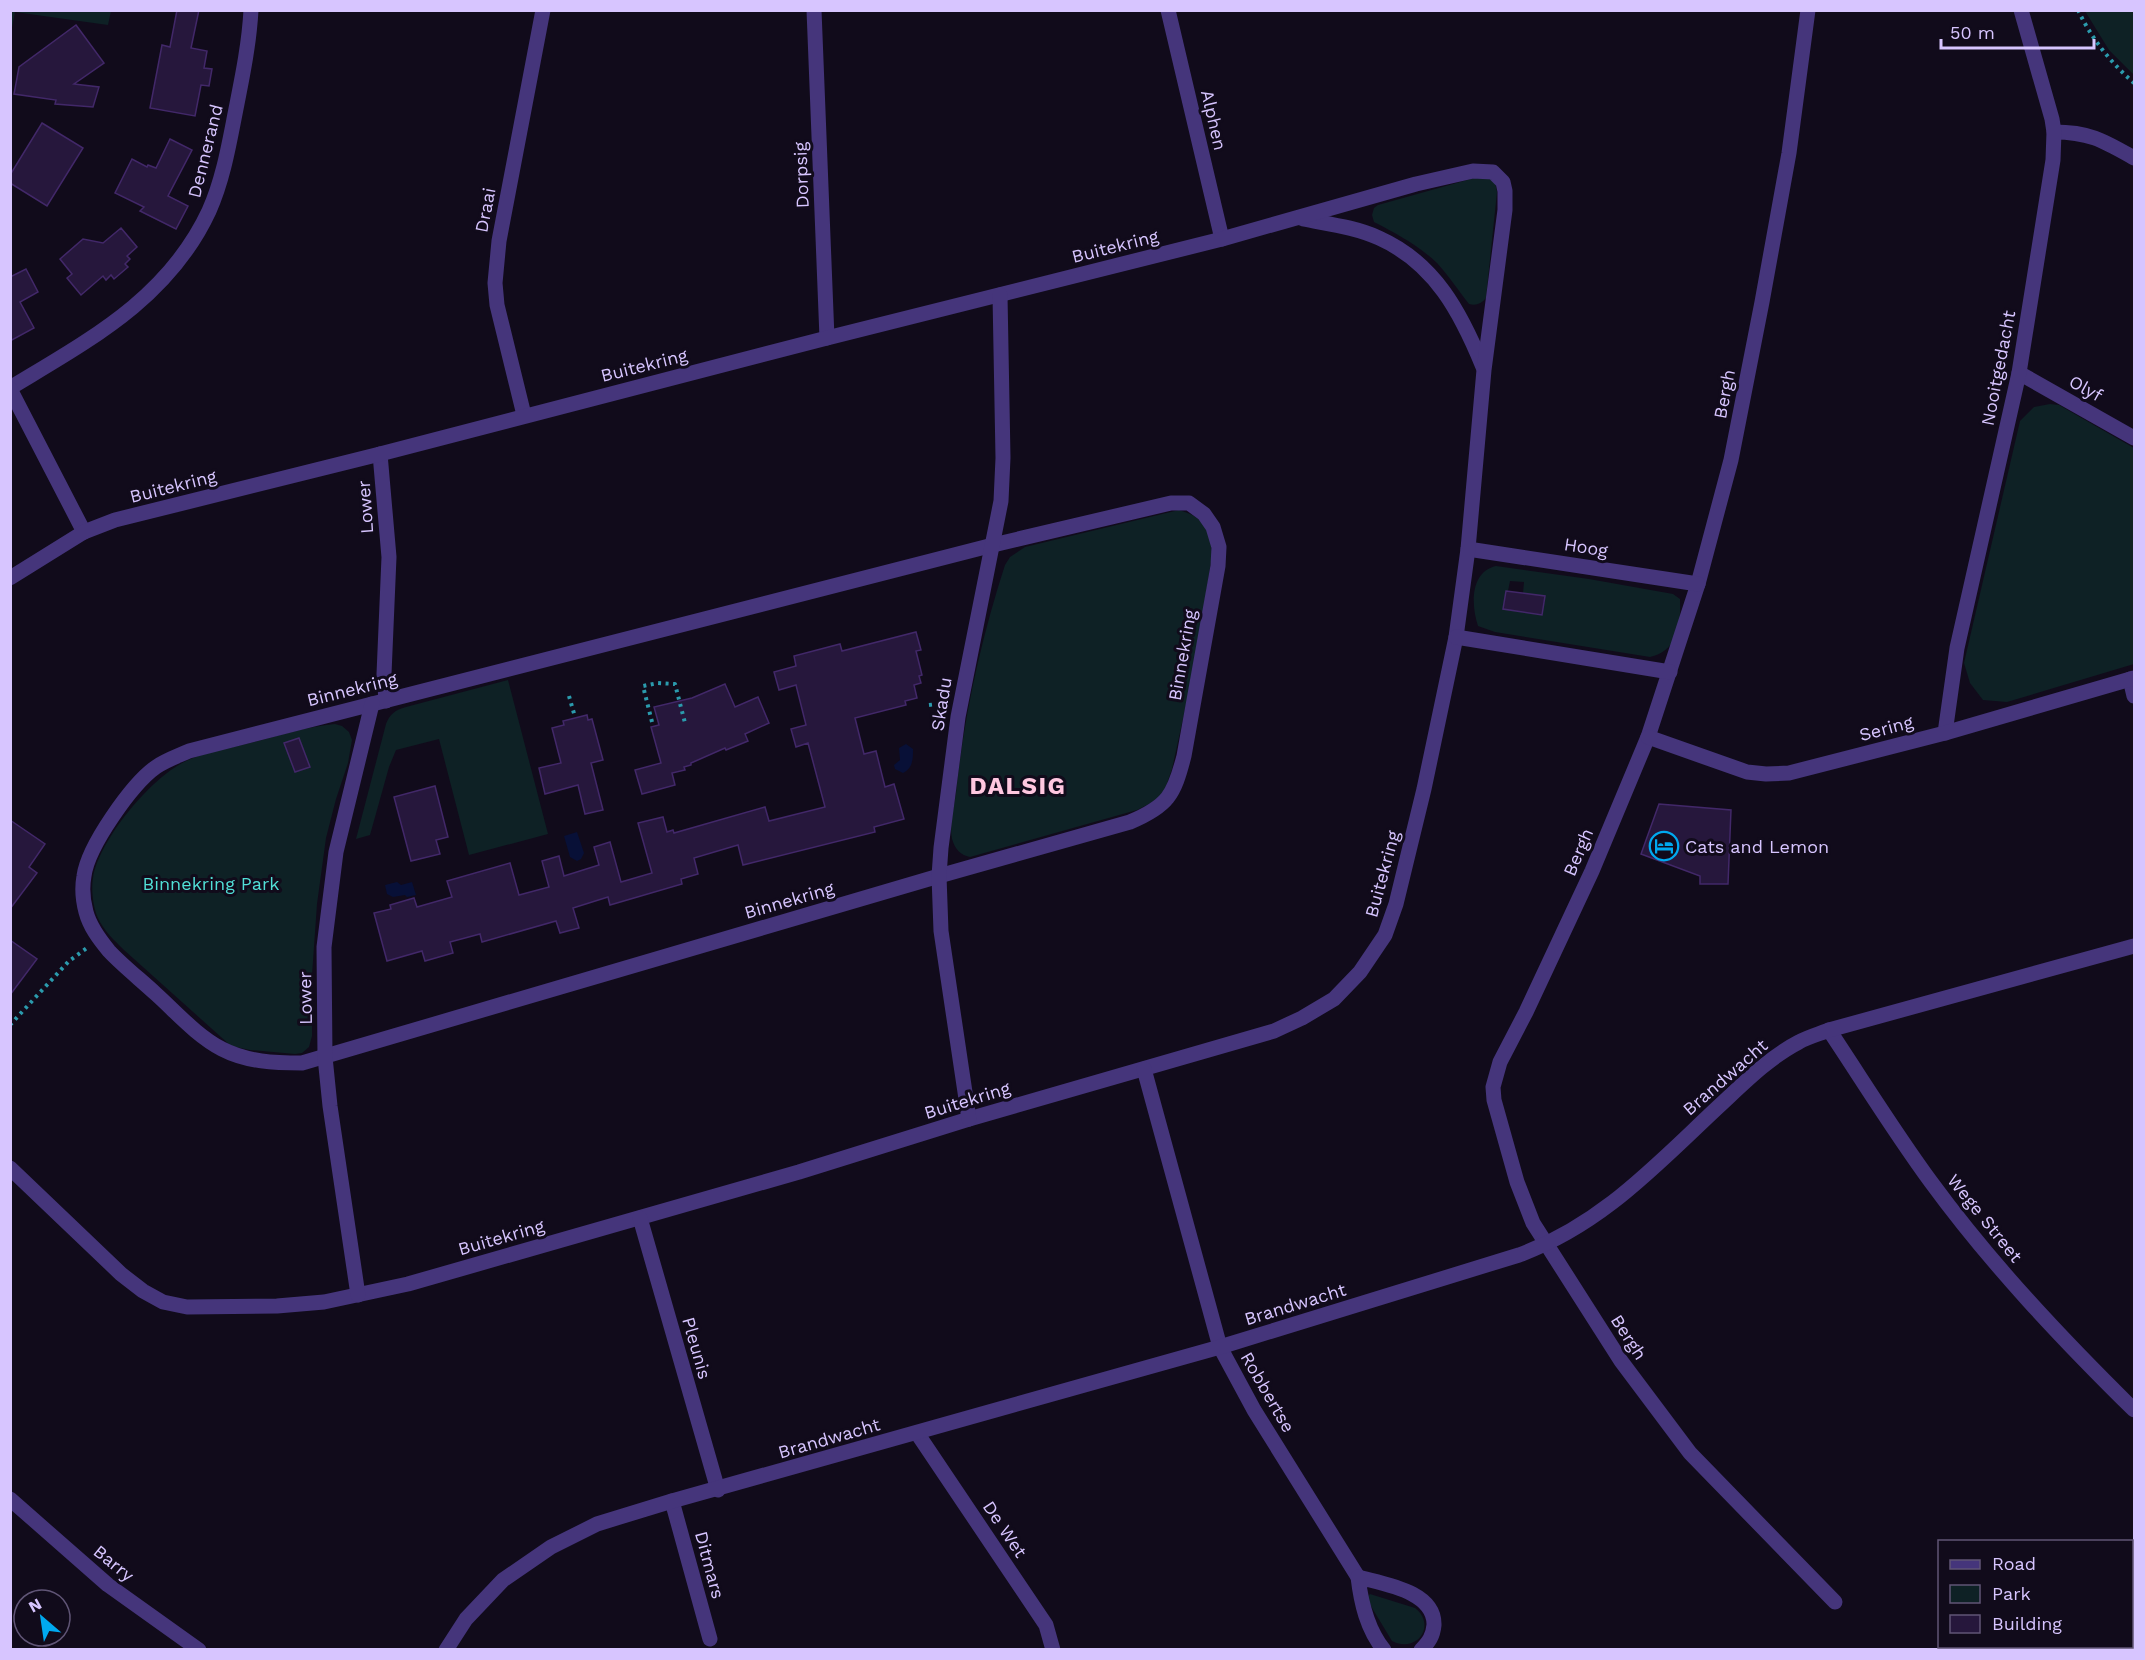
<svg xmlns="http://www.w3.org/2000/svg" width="2145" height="1660" viewBox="0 0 2145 1660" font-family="'Work Sans',sans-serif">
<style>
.green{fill:#0e2125;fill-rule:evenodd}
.water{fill:#081037}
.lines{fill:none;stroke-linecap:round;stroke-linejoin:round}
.stream{stroke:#081037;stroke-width:6}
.building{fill:#26173c;stroke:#422869;stroke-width:1.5}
.path{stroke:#2b9bad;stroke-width:4;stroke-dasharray:3 4.5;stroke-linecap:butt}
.street{stroke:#45357b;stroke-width:15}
.labels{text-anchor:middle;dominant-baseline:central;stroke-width:6;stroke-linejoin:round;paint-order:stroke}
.street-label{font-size:18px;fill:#d7c5ff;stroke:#110b1b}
.poi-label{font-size:18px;fill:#d7c5ff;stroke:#110b1b;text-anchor:start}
.park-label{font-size:18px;fill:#51dfd7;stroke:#110b1b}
.district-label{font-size:24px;font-weight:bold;letter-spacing:1.5px;fill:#ffc7e0;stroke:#110b1b}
</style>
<rect width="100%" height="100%" fill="#110b1b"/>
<g class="green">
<path d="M 11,10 L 111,10 L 111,11 L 108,25 L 15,12 L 11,33 Z"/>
<path d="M 2085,11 L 2134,11 L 2134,75 L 2109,50 Z"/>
<path d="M 1478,177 L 1489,178 L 1495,182 L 1497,192 L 1486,298 C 1481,304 1476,306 1469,304 C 1458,290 1449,276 1437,263 C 1418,245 1397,234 1374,222 L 1372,215 L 1374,208 L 1378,205 Z"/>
<path d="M 2050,404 L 2059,405 L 2134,448 L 2134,664 L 2007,702 L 1983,700 L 1970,683 L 1964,663 L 2020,421 L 2034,407 Z"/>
<path d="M 1179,510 C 1204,517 1212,530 1212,555 L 1196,659 L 1172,769 L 1165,789 L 1159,797 L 1149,804 L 1137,810 L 970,857 C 960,855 955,849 952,839 C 949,826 954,807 956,793 C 964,716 981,639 1005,565 L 1010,557 L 1025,547 Z"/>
<path d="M 1496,566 L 1589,579 L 1673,594 L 1680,599 C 1681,624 1678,651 1650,657 L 1495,632 L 1478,626 C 1471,605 1470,572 1496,566 ZM 1510,581 L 1524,582 L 1523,593 L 1545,596 L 1542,615 L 1503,609 L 1506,591 L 1508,591 Z"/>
<path d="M 508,680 L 548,834 L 469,855 L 439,739 L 396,750 L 389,767 L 370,835 L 356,839 L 386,724 C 390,714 395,710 406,707 Z"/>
<path d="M 335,724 L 342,726 L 349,732 L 352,740 L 348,763 L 336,799 L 326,838 L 317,904 L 312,975 L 312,1036 L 309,1047 L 302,1053 L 295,1054 L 250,1050 L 231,1046 L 124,950 C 114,940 104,931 98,918 C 93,908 91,889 93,878 C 99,840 150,779 184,762 C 202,753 226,749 246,744 C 275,737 304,727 335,724 Z"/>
<path d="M 1370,1594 L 1415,1608 C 1437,1625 1417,1654 1392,1641 L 1366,1598 Z"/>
</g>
<g class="water">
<path d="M 906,744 L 913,749 C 913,759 913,768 903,773 L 895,769 L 894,765 L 900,760 L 899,748 Z"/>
<path d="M 577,832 L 584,853 L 581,859 L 577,861 L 570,857 L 564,836 Z"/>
<path d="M 397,882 L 401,885 L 412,882 L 416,895 L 407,897 L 405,895 L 393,897 L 387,894 L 385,885 Z"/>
</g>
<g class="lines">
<g class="stream">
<path d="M 2132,1590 L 2134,1588"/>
<path d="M 2039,1650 L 2045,1646"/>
</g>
</g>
<g class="building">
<path d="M 177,10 L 199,10 L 191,48 L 207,51 L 204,68 L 212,69 L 209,86 L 201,85 L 195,116 L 150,108 L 162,45 L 170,47 Z"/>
<path d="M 76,25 L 104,63 L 74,84 L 99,87 L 93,107 L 55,104 L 56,100 L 14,94 L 19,67 Z"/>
<path d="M 42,123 L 83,148 L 47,206 L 10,183 L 10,175 Z"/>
<path d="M 170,139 L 192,150 L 168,196 L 188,206 L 176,229 L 140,211 L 144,207 L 115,193 L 132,159 L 147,167 L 148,165 L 156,168 Z"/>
<path d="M 121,228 L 137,247 L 127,256 L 130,259 L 125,264 L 128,267 L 114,279 L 111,275 L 106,280 L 103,276 L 81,295 L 67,278 L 72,274 L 60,259 L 83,239 L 103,243 Z"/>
<path d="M 26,269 L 38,292 L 20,302 L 34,328 L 10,341 L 10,277 Z"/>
<path d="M 1506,591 L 1545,596 L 1542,615 L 1503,609 Z"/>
<path d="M 916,632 L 921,650 L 916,651 L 922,675 L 919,676 L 921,683 L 914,685 L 917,698 L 905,701 L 906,705 L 855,718 L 864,754 L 876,751 L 885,787 L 894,784 L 904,819 L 874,827 L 875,832 L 743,865 L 738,845 L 694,858 L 698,874 L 681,879 L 682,884 L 610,905 L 608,897 L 573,908 L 579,928 L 560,933 L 556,921 L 482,942 L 480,934 L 450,942 L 453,953 L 425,961 L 422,951 L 387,961 L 374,913 L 391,909 L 390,905 L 414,898 L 417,907 L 452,897 L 447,881 L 510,863 L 519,895 L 549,887 L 542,861 L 559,856 L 564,876 L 599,865 L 594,847 L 610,842 L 621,882 L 652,873 L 638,823 L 663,817 L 667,832 L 673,830 L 674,833 L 765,807 L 769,821 L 825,807 L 808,743 L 796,747 L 791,729 L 806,725 L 796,685 L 779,690 L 774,672 L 796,666 L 794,656 L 840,644 L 842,651 Z"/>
<path d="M 725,684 L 735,707 L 758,697 L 769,723 L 745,734 L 748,741 L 726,750 L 725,748 L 691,763 L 691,765 L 684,767 L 685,770 L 672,773 L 675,785 L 642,794 L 635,770 L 661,763 L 651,727 L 659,725 L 654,707 L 692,698 Z"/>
<path d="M 587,715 L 588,720 L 592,719 L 603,760 L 591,763 L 603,810 L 585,814 L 578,785 L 545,794 L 539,768 L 561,763 L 552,728 L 564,725 L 563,721 Z"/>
<path d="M 299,738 L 310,767 L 295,772 L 284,743 Z"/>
<path d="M 435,786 L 448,837 L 436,840 L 440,854 L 411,861 L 394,797 Z"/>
<path d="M 1659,804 L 1731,810 L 1728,884 L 1700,884 L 1700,876 L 1641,854 Z"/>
<path d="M 10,820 L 45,844 L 29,867 L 37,873 L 10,909 Z"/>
<path d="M 10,940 L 37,959 L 10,995 Z"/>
</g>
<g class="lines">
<g class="path">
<path d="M 2078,10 C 2091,38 2111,63 2134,83"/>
<path d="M 569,696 L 575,717"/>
<path d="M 929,705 L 945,703"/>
<path d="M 652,722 L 643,686 L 658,683 L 675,684 L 685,723"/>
<path d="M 10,1025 L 69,961 L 87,948"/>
</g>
<g class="street">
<path d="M 814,10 L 827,338"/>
<path d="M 1168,10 L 1222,239"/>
<path d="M 1808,10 L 1789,153 L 1762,302 L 1731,460 L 1698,584 L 1648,737 L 1592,871 L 1526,1012 L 1500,1062 L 1493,1087 L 1494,1100 L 1517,1182 L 1533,1223 L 1621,1361 L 1690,1453 L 1835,1602"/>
<path d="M 2054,132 C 2090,132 2104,141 2134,158"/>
<path d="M 1303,219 C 1328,224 1355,227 1379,238 C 1435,263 1461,313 1483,367"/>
<path d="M 2019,373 L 2134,438"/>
<path d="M 10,388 C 89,340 168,299 209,211 C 222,182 228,150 234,119 C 241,83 249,47 251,10"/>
<path d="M 10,389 L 84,532"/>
<path d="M 524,415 L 497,305 L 495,283 L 499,241 L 543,10"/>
<path d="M 380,454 L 389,557 L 384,674 L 386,701"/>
<path d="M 1171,503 L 1189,503 L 1204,514 L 1213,527 L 1219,547 L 1218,566 L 1184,756 C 1174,795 1168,806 1130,822 L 939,876 L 302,1063 C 275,1063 247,1062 222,1049 C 197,1036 177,1013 156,994 C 141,980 123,966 109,951 C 99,939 90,927 86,912 C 83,901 82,887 84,876 C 88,846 132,784 156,767 C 166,760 178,756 189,751 L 993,545 Z"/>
<path d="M 1468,549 L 1698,584"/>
<path d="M 10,578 L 84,532 L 115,520 L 380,454 L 827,338 L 1222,239 L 1416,184 L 1473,171 L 1493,172 L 1503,182 L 1505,191 L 1505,210 L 1484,370 L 1468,549 L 1456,637 L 1424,789 L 1396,904 L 1385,935 L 1360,972 L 1334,999 L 1302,1018 L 1274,1031 L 969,1119 L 799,1172 L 408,1284 L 324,1302 L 277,1306 L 187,1307 L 163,1302 L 143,1291 L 121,1274 L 10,1168"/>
<path d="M 1456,637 L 1670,672"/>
<path d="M 2130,679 L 2134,696"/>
<path d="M 1945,733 L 1957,648 L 2019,373 L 2053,160 L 2054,132 L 2052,119 L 2021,10"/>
<path d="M 1648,737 L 1747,772 L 1766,774 L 1789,773 L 1945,733 L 2134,678"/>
<path d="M 1829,1030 C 1863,1081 1895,1133 1931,1182 C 1991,1264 2062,1339 2134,1410"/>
<path d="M 1144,1069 L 1220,1347 L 1254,1410 L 1358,1577"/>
<path d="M 969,1119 L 941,931 L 939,876 L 941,848 L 958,717 L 1001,501 L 1003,458 L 1000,295"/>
<path d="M 640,1218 L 718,1490"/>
<path d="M 358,1295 L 330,1106 L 325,1057 L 324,947 L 336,852 L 372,704"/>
<path d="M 917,1433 L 1046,1625 L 1053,1650"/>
<path d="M 10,1499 L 108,1585 L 199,1650"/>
<path d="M 672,1501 L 710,1639"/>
<path d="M 446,1650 L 466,1619 L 503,1580 L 551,1547 L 597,1524 L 672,1501 L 1220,1347 L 1519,1255 C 1601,1225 1655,1166 1717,1108 C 1742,1085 1768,1058 1799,1042 C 1808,1037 1819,1034 1829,1030 L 2134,946"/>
<path d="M 1384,1650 C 1367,1629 1361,1603 1358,1577 C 1383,1584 1435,1591 1434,1625 C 1433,1636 1429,1642 1421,1650"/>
</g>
</g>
<defs>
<g id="hotel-ring" transform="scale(1.5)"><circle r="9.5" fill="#110b1b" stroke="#00a9f0" stroke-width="1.5"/><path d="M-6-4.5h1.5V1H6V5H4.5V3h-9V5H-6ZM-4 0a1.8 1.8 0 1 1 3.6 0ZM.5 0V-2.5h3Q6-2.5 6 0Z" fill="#00a9f0"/></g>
</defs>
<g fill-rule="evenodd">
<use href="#hotel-ring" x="1664" y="846"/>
</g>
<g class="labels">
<g class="street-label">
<text transform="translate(1214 120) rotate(77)">Alphen</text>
<text transform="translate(205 151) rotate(-76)">Dennerand</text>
<text transform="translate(801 175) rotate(-92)">Dorpsig</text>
<text transform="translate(485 210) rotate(-79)">Draai</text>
<text transform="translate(1115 246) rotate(-14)">Buitekring</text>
<text transform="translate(644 365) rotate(-14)">Buitekring</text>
<text transform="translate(1998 368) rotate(-79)">Nooitgedacht</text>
<text transform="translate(2086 388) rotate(29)">Olyf</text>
<text transform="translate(1724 394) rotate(-79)">Bergh</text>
<text transform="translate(173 486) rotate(-14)">Buitekring</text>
<text transform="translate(365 507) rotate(-94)">Lower</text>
<text transform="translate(1586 547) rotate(9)">Hoog</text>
<text transform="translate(1182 655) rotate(-80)">Binnekring</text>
<text transform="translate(352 689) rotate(-14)">Binnekring</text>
<text transform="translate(941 704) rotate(-81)">Skadu</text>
<text transform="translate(1886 728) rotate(-15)">Sering</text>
<text transform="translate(1578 852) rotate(-67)">Bergh</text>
<text transform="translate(1382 874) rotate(-75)">Buitekring</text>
<text transform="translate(789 900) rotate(-16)">Binnekring</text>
<text transform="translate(305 998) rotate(-91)">Lower</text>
<text transform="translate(1725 1077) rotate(-41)">Brandwacht</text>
<text transform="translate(967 1100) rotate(-17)">Buitekring</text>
<text transform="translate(1985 1218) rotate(51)">Wege Street</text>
<text transform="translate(501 1237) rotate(-16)">Buitekring</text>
<text transform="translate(1295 1304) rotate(-17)">Brandwacht</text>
<text transform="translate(1629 1337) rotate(57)">Bergh</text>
<text transform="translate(697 1348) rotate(74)">Pleunis</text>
<text transform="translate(1268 1392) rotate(60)">Robbertse</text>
<text transform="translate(829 1438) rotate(-16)">Brandwacht</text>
<text transform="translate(1005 1529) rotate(56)">De Wet</text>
<text transform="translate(114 1563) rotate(39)">Barry</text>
<text transform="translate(710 1565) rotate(75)">Ditmars</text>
</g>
<g class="poi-label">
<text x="1685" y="846">Cats and Lemon</text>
</g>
<g class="park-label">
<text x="211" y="883">Binnekring Park</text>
</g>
<g class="district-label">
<text x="1018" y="786">DALSIG</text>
</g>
</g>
<rect width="2145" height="1660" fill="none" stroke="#d7c5ff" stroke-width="24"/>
<rect x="1938" y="1540" width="195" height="108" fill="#110b1b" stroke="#605576" stroke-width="1.5"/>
<rect x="1950" y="1560" width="30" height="9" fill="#45357b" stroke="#605576" stroke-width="1.5"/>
<text x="1992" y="1570" font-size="18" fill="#d7c5ff">Road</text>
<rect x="1950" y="1585" width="30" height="18" fill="#0e2125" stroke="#605576" stroke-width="1.5"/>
<text x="1992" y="1600" font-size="18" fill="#d7c5ff">Park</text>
<rect x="1950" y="1615" width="30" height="18" fill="#26173c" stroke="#605576" stroke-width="1.5"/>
<text x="1992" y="1630" font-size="18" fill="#d7c5ff">Building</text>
<g transform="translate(42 1618) rotate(331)"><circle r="28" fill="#110b1b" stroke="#605576" stroke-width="1.5"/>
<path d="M0-4.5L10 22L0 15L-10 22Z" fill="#00a9f0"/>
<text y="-9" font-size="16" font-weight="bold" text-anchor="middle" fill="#d7c5ff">N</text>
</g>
<path d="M1941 39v9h153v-9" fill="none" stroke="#d7c5ff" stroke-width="3"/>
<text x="1950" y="39" font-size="18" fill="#d7c5ff" stroke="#110b1b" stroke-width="4.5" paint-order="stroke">50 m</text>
</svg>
